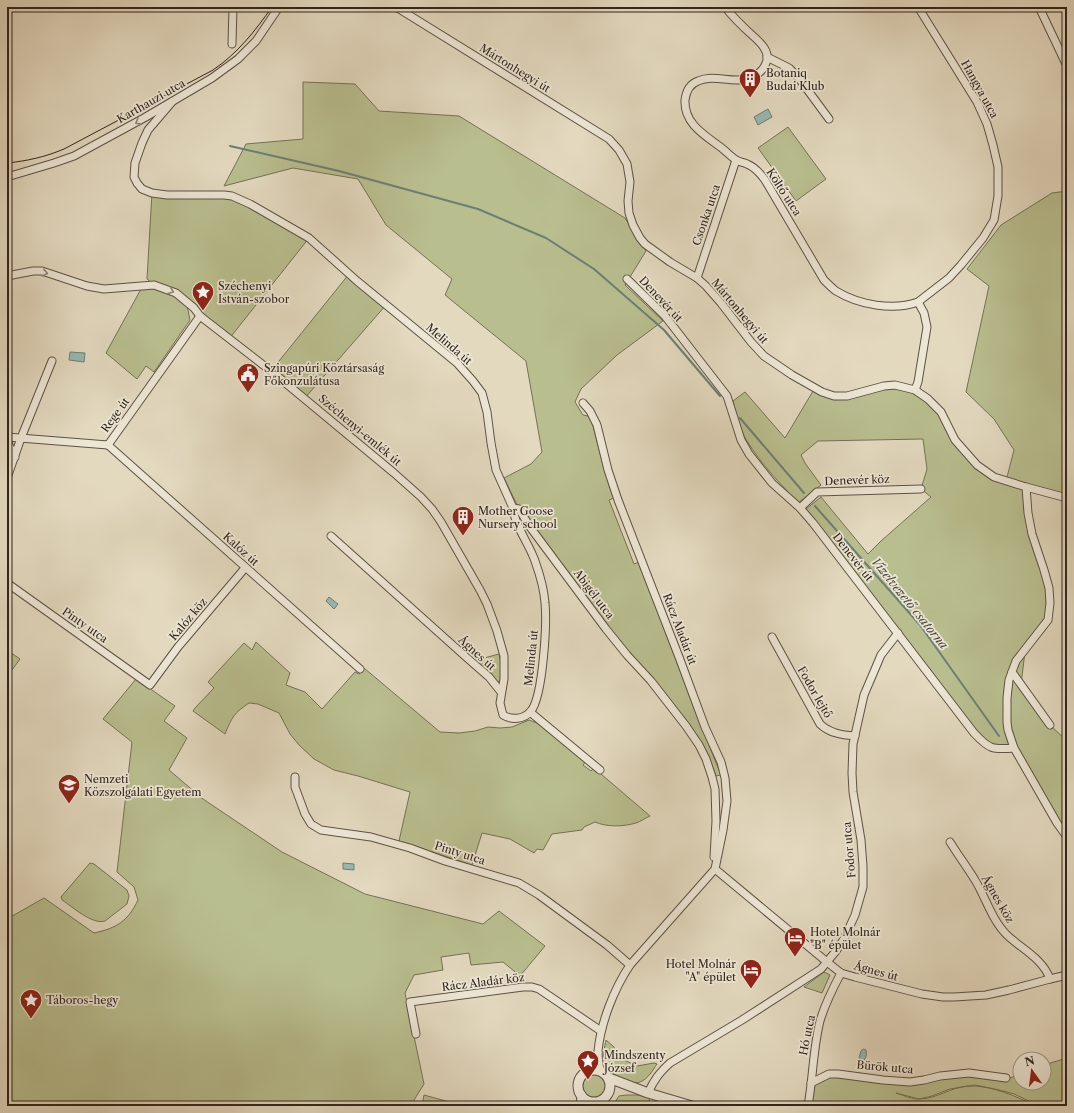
<svg xmlns="http://www.w3.org/2000/svg" width="1074" height="1113" viewBox="0 0 1074 1113" font-family="'Libre Caslon Text',serif">
<style>
.green{fill:#b9be8f;stroke:#757156}
.water{fill:#95bab2;stroke:#6d7e76}
.lines{fill:none;stroke-linecap:round;stroke-linejoin:round}
.stream{stroke:#6d7e76;stroke-width:2}
.minor-casing{stroke:#5e5146;stroke-width:9}
.tertiary-casing{stroke:#5e5146;stroke-width:11}
.minor{stroke:#ede6d5;stroke-width:7}
.tertiary{stroke:#ede6d5;stroke-width:9}
.tram{stroke:#31241d;stroke-width:1}
.oneway{stroke:#8f8579}
.labels{text-anchor:middle;dominant-baseline:central;stroke-width:3.5;stroke-linejoin:round;paint-order:stroke}
.street-label{font-size:11px;fill:#31241d;stroke:#ede6d5}
.poi-label{font-size:11px;fill:#31241d;stroke:#ede6d5;text-anchor:start}
.water-label{font-size:12px;font-style:italic;fill:#4a4a42;stroke:#ede6d5}
</style>
<rect width="100%" height="100%" fill="#e3d9bf"/>
<filter id="stains"><feTurbulence type="fractalNoise" baseFrequency=".005" numOctaves="4"/><feColorMatrix values="0 0 0 0 .2 0 0 0 0 .09 0 0 0 0 .02 0 0 0 .5 -.17"/></filter>
<radialGradient id="worn" r=".72"><stop offset=".6" stop-color="#630" stop-opacity="0"/><stop offset="1" stop-color="#630" stop-opacity=".3"/></radialGradient>
<g class="green">
<path d="M 303,82 L 355,84 L 379,111 L 459,116 L 625,218 L 646,251 L 625,285 L 663,321 L 617,355 L 581,389 L 575,402 L 583,415 L 588,416 L 592,422 L 604,469 L 614,498 L 609,500 L 634,564 L 639,562 L 696,713 L 721,775 L 716,776 L 708,756 L 663,694 L 651,675 L 626,650 L 520,511 L 504,478 L 531,464 L 542,452 L 526,361 L 445,295 L 452,279 L 386,225 L 358,179 L 293,168 L 224,186 L 246,144 L 303,139 Z"/>
<path d="M 788,127 L 826,179 L 796,201 L 758,148 Z"/>
<path d="M 1067,191 L 1067,498 L 1027,487 L 1028,513 L 1044,570 L 1048,620 L 1026,643 L 1021,685 L 1050,725 L 1067,741 L 1067,837 L 1014,748 L 985,744 L 806,509 L 821,497 L 868,554 L 881,541 L 931,497 L 921,489 L 927,469 L 923,439 L 818,441 L 801,455 L 805,463 L 821,485 L 798,503 C 780,483 761,464 747,441 C 739,429 736,414 733,401 L 745,392 L 785,438 L 813,391 L 836,400 L 847,396 L 895,385 L 928,399 L 955,440 L 977,465 L 1006,481 L 1014,450 L 994,419 L 966,392 L 989,286 L 967,269 L 1001,225 L 1052,193 Z"/>
<path d="M 152,193 L 232,196 L 309,238 L 229,339 L 189,303 L 154,285 L 147,279 Z"/>
<path d="M 349,274 L 386,305 L 304,399 L 271,371 Z"/>
<path d="M 154,288 L 175,296 L 187,305 L 190,320 L 154,372 L 146,366 L 137,379 L 106,353 L 141,289 Z"/>
<path d="M 256,642 L 290,673 L 286,685 L 305,692 L 322,709 L 355,672 L 359,674 L 364,668 L 440,732 L 459,733 L 475,731 L 488,727 L 500,728 L 512,727 L 529,720 L 537,723 L 586,761 L 583,765 L 591,771 L 594,768 L 650,816 C 645,818 640,822 636,823 C 622,827 607,827 595,822 L 584,827 L 582,830 L 552,834 L 543,850 L 537,849 L 534,853 L 510,839 L 482,833 L 472,865 L 399,841 L 410,792 L 358,776 L 334,770 L 314,759 L 299,745 L 290,734 L 279,713 L 258,704 L 249,703 C 234,713 232,717 225,734 L 193,711 L 195,708 L 214,688 L 208,682 L 244,643 L 252,650 Z"/>
<path d="M 7,650 L 20,659 L 7,677 Z"/>
<path d="M 499,654 L 501,663 L 501,681 L 497,682 L 478,664 L 477,660 Z"/>
<path d="M 136,679 L 175,706 L 164,721 L 187,738 L 169,770 L 203,799 L 282,852 L 365,894 L 483,924 L 499,911 L 545,946 L 520,976 L 503,962 L 471,965 L 469,953 L 441,957 L 443,970 L 414,975 L 405,993 L 424,1084 L 414,1100 L 414,1106 L 7,1106 L 7,919 L 44,898 L 94,933 C 117,928 128,921 138,900 L 134,887 L 117,872 L 132,742 L 103,719 Z"/>
<path d="M 90,863 L 94,864 L 127,890 L 129,896 L 127,904 L 105,921 C 92,925 73,907 62,900 L 61,897 Z"/>
<path d="M 824,972 L 830,975 L 822,993 L 804,987 Z"/>
<path d="M 606,1040 L 614,1047 L 616,1056 L 637,1066 L 654,1063 L 657,1064 C 653,1070 648,1079 640,1082 C 629,1086 608,1073 604,1062 C 602,1056 605,1046 606,1040 Z"/>
<path d="M 1067,1058 L 1067,1106 L 1039,1106 L 1014,1094 L 999,1090 L 975,1085 L 950,1089 L 932,1096 L 919,1099 L 896,1093 C 903,1095 913,1100 920,1099 C 936,1099 951,1087 968,1086 C 992,1085 1015,1096 1036,1106 L 809,1106 L 812,1082 L 822,1078 L 827,1079 L 835,1076 L 933,1081 L 967,1075 L 1005,1080 L 1020,1074 L 1020,1083 L 1044,1083 L 1044,1065 Z"/>
<circle cx="594" cy="1085" r="13"/>
<path d="M 424,1095 L 457,1104 L 457,1106 L 422,1106 Z"/>
<path d="M 626,1095 L 638,1095 L 650,1098 L 647,1106 L 611,1106 L 613,1105 L 619,1096 Z"/>
</g>
<g class="water">
<path d="M 768,109 L 772,117 L 758,125 L 754,117 Z"/>
<path d="M 70,352 L 85,353 L 84,362 L 69,360 Z"/>
<path d="M 329,597 L 338,604 L 334,609 L 326,601 Z"/>
<path d="M 343,863 L 354,864 L 354,870 L 343,869 Z"/>
<path d="M 863,1049 L 866,1050 C 867,1054 866,1059 863,1061 L 860,1061 L 859,1058 L 861,1051 Z"/>
</g>
<g class="lines">
<g class="stream">
<path d="M 230,146 L 339,171 L 478,209 L 546,238 L 594,269 L 664,330 L 720,396"/>
<path d="M 740,418 L 804,493"/>
<path d="M 815,506 L 920,625 L 999,736"/>
</g>
<g class="minor-casing">
<g id="minor">
<path d="M 396,7 L 609,139 L 619,150 L 627,164 L 630,182 L 628,201 L 629,213 L 633,225 L 640,238 L 645,244 L 670,262 L 697,278 L 706,286 L 721,303 L 751,342 L 764,356 L 792,375 L 822,392 L 834,396 L 847,396 L 884,386 L 895,385 L 915,390 L 928,399 L 941,412 L 955,440 L 977,465 L 994,477 L 1026,487 L 1067,498"/>
<path d="M 725,7 C 733,17 742,26 752,35 C 760,42 771,52 766,63 C 764,69 760,73 754,76 C 735,86 716,73 698,81 C 690,84 686,92 685,100 C 684,123 703,134 719,146 C 725,150 730,156 736,160 C 739,162 743,162 747,164 C 755,167 760,173 765,180 L 824,280 C 828,284 832,288 836,291 C 859,305 893,311 918,302 L 949,278 L 961,265 L 983,238 L 994,220 L 998,196 L 998,167 L 993,145 L 987,124 L 977,102 L 918,7"/>
<path d="M 1039,7 L 1067,66"/>
<path d="M 232,44 L 233,7"/>
<path d="M 767,57 L 789,68 L 798,77 L 829,119"/>
<path d="M 7,177 L 54,163 L 74,156 L 144,118 L 212,78 L 238,59 L 256,41 L 279,7"/>
<path d="M 7,276 L 33,271 L 42,271 L 87,286 L 104,289 L 154,285 L 176,293 L 194,308 L 200,316 L 271,371 L 394,473 L 421,497 L 432,509 L 441,522 L 480,590 L 487,604 L 497,631 L 504,656 L 504,679 L 500,703 L 503,715 C 511,720 524,720 531,711 C 543,696 547,624 545,603 C 544,589 540,575 535,561 C 529,543 515,527 513,508 L 496,470 L 491,443 L 487,412 L 482,393 L 473,381 L 457,363 L 357,281 L 309,238 L 250,204 L 232,196 L 224,195 L 167,195 L 152,193 L 142,189 L 137,183 L 134,177 L 135,163 L 142,143 L 148,130 L 172,102"/>
<path d="M 697,278 L 736,160"/>
<path d="M 627,279 L 665,316 L 727,396 L 741,440 L 749,454 L 772,483 L 800,508 L 813,523 L 974,733 C 989,749 992,750 1014,748"/>
<path d="M 915,390 L 918,382 L 927,327 L 924,313 L 918,302"/>
<path d="M 583,403 L 590,411 L 597,425 L 608,470 L 618,500 L 679,657 L 705,727 L 721,762 L 725,778 L 727,801 L 723,830 L 715,869 L 630,965 C 614,989 601,1022 598,1051 C 598,1057 599,1064 600,1070"/>
<path d="M 7,437 L 108,445"/>
<path d="M 7,443 L 9,445 L 15,457"/>
<path d="M 108,445 L 360,669"/>
<path d="M 108,445 L 200,316"/>
<path d="M 7,478 L 21,438 L 52,361"/>
<path d="M 1026,487 L 1028,513 L 1032,534 L 1044,570 L 1049,588 L 1050,603 L 1048,620 L 1016,661 L 1009,680 L 1007,698 L 1007,722 L 1008,730 L 1014,748 L 1057,823 L 1067,837"/>
<path d="M 513,508 L 519,509 L 530,527 L 606,629 L 627,655 L 651,681 L 686,726 L 699,745 L 706,759 L 712,777 L 715,789 L 716,821 L 714,857"/>
<path d="M 800,508 L 817,492 L 921,489"/>
<path d="M 331,536 L 466,657 L 489,677 L 501,692"/>
<path d="M 7,583 L 150,685 L 178,647 L 245,568"/>
<path d="M 772,637 L 820,724 C 829,733 842,735 855,736"/>
<path d="M 1012,672 L 1050,725"/>
<path d="M 530,712 L 600,770"/>
<path d="M 295,777 L 295,787 L 305,814 L 311,824 L 321,830 L 371,837 L 410,848 L 445,861 L 519,883 L 539,895 L 607,945 L 630,965"/>
<path d="M 950,842 C 958,855 967,867 975,880 C 986,898 992,921 1008,936 C 1022,949 1043,959 1050,979"/>
<path d="M 715,869 L 827,962 L 841,973 L 855,977 L 922,994 L 943,997 L 954,997 L 986,995 L 1009,990 L 1050,979 L 1067,975"/>
<path d="M 416,1034 L 410,1002 L 523,987 L 532,987 L 539,989 L 601,1031"/>
<path d="M 588,1070 L 598,1053"/>
<path d="M 811,1083 L 829,1074 L 838,1074 L 883,1080 L 910,1082 L 924,1080 L 940,1076 L 969,1073 L 1006,1078"/>
<path d="M 648,1093 C 654,1080 659,1073 670,1063 L 742,1020 L 821,969 L 836,951 L 844,939 L 855,915 L 863,887 L 863,866 L 861,840 L 853,792 L 852,773 L 853,744 L 864,695 L 881,655 L 898,633"/>
<path d="M 579,1106 L 582,1095"/>
<path d="M 589,1106 L 594,1103"/>
<path d="M 808,1106 C 813,1078 813,1049 820,1021 C 825,1004 833,988 841,973"/>
</g>
</g>
<g class="tertiary-casing">
<g id="tertiary">
<circle cx="594" cy="1086" r="16"/>
<path d="M 609,1078 L 648,1093 L 692,1106"/>
</g>
</g>
<use href="#minor" class="minor"/>
<use href="#tertiary" class="tertiary"/>
<path class="tram" d="M 7,163 C 27,161 45,157 64,149 L 213,70 C 238,53 255,31 272,7"/>
</g>
<defs><path id="oneway-chevron" d="M-2-3.5L2.5 0L-2 3.5" fill="none" stroke-width="1.6" stroke-linecap="round" stroke-linejoin="round"/></defs>
<g class="oneway">
<use href="#oneway-chevron" transform="translate(138 122) rotate(151)"/>
<use href="#oneway-chevron" transform="translate(45 273) rotate(13)"/>
<use href="#oneway-chevron" transform="translate(171 291) rotate(22)"/>
</g>
<defs>
<g id="building-pin" transform="scale(1.15)"><path d="M0 17L-7.5 6A9.5 9.5 0 1 1 7.5 6Z" fill="#8f2418" stroke="#ede6d5"/><path d="M-4-6H4V6H1V3H-1V6H-4ZM-2.5-4.3h1.7v1.8h-1.7ZM.8-4.3h1.7v1.8H.8ZM-2.5-1h1.7V.8h-1.7ZM.8-1h1.7V.8H.8Z" fill="#fff"/></g>
<g id="sight-pin" transform="scale(1.15)"><path d="M0 17L-7.5 6A9.5 9.5 0 1 1 7.5 6Z" fill="#8f2418" stroke="#ede6d5"/><path d="M0-6L1.8-2.2L6-1.7L2.9 1.2L3.7 5.4L0 3.3L-3.7 5.4L-2.9 1.2L-6-1.7L-1.8-2.2Z" fill="#fff"/></g>
<g id="civic-pin" transform="scale(1.15)"><path d="M0 17L-7.5 6A9.5 9.5 0 1 1 7.5 6Z" fill="#8f2418" stroke="#ede6d5"/><path d="M-.6-6.5H3V-4.5H.6V-3L4-1V1h2V6H-6V1h2V-1L-.6-3ZM-1.2 2.5V6h2.4V2.5Z" fill="#fff"/></g>
<g id="university-pin" transform="scale(1.15)"><path d="M0 17L-7.5 6A9.5 9.5 0 1 1 7.5 6Z" fill="#8f2418" stroke="#ede6d5"/><path d="M0-5L7-2L0 1L-7-2ZM-4 1L0 2.5L4 1V4Q0 6-4 4Z" fill="#fff"/></g>
<g id="hotel-pin" transform="scale(1.15)"><path d="M0 17L-7.5 6A9.5 9.5 0 1 1 7.5 6Z" fill="#8f2418" stroke="#ede6d5"/><path d="M-6-4.5h1.5V1H6V5H4.5V3h-9V5H-6ZM-4 0a1.8 1.8 0 1 1 3.6 0ZM.5 0V-2.5h3Q6-2.5 6 0Z" fill="#fff"/></g>
</defs>
<g fill-rule="evenodd">
<use href="#building-pin" x="750" y="79"/>
<use href="#sight-pin" x="203" y="292"/>
<use href="#civic-pin" x="248" y="374"/>
<use href="#building-pin" x="463" y="517"/>
<use href="#university-pin" x="69" y="785"/>
<use href="#hotel-pin" x="795" y="938"/>
<use href="#hotel-pin" x="751" y="970"/>
<use href="#sight-pin" x="31" y="1000"/>
<use href="#sight-pin" x="588" y="1061"/>
</g>
<g class="labels">
<g class="street-label">
<text transform="translate(515 68) rotate(32)">Mártonhegyi út</text>
<text transform="translate(980 89) rotate(61)">Hangya utca</text>
<text transform="translate(151 101) rotate(-30)">Karthauzi utca</text>
<text transform="translate(784 192) rotate(57)">Költő utca</text>
<text transform="translate(706 215) rotate(-71)">Csonka utca</text>
<text transform="translate(661 299) rotate(47)">Denevér út</text>
<text transform="translate(740 311) rotate(50)">Mártonhegyi út</text>
<text transform="translate(449 344) rotate(41)">Melinda út</text>
<text transform="translate(115 415) rotate(-54)">Rege út</text>
<text transform="translate(360 430) rotate(40)">Széchenyi-emlék út</text>
<text transform="translate(857 480) rotate(-2)">Denevér köz</text>
<text transform="translate(241 549) rotate(42)">Kalóz út</text>
<text transform="translate(853 557) rotate(52)">Denevér út</text>
<text transform="translate(594 594) rotate(53)">Abigél utca</text>
<text transform="translate(188 619) rotate(-50)">Kalóz köz</text>
<text transform="translate(85 625) rotate(35)">Pinty utca</text>
<text transform="translate(680 629) rotate(69)">Rácz Aladár út</text>
<text transform="translate(477 653) rotate(42)">Ágnes út</text>
<text transform="translate(531 658) rotate(-84)">Melinda út</text>
<text transform="translate(815 692) rotate(60)">Fodor lejtő</text>
<text transform="translate(849 850) rotate(-95)">Fodor utca</text>
<text transform="translate(460 853) rotate(18)">Pinty utca</text>
<text transform="translate(998 899) rotate(60)">Ágnes köz</text>
<text transform="translate(876 971) rotate(15)">Ágnes út</text>
<text transform="translate(483 982) rotate(-7)">Rácz Aladár köz</text>
<text transform="translate(807 1035) rotate(-78)">Hó utca</text>
<text transform="translate(885 1067) rotate(5)">Bürök utca</text>
</g>
<g class="poi-label">
<text x="766" y="73">Botaniq<tspan x="766" dy="13">Budai Klub</tspan></text>
<text x="218" y="286">Széchenyi<tspan x="218" dy="13">István-szobor</tspan></text>
<text x="264" y="368">Szingapúri Köztársaság<tspan x="264" dy="13">Főkonzulátusa</tspan></text>
<text x="478" y="511">Mother Goose<tspan x="478" dy="13">Nursery school</tspan></text>
<text x="84" y="779">Nemzeti<tspan x="84" dy="13">Közszolgálati Egyetem</tspan></text>
<text x="810" y="932">Hotel Molnár<tspan x="810" dy="13">"B" épület</tspan></text>
<text x="736" y="964" text-anchor="end">Hotel Molnár<tspan x="736" dy="13">"A" épület</tspan></text>
<text x="46" y="1000">Táboros-hegy</text>
<text x="604" y="1055">Mindszenty<tspan x="604" dy="13">József</tspan></text>
</g>
<g class="water-label">
<text transform="translate(910 603) rotate(51)">Vízelvezető csatorna</text>
</g>
</g>
<rect width="1074" height="1113" fill="none" stroke="#e3d9bf" stroke-width="24"/>
<rect x="8" y="8" width="1058" height="1097" fill="none" stroke="#31241d" stroke-width="2"/>
<rect x="12" y="12" width="1050" height="1089" fill="none" stroke="#31241d"/>
<g transform="translate(1032 1071) rotate(346)"><circle r="19" fill="#ede6d5" stroke="#a2988b"/>
<path d="M0-3L7 15L0 10L-7 15Z" fill="#8f2418"/>
<text y="-6" font-size="11" font-weight="bold" text-anchor="middle" fill="#31241d">N</text>
</g>
<rect width="100%" height="100%" filter="url(#stains)"/>
<rect width="100%" height="100%" fill="url(#worn)"/>
</svg>
